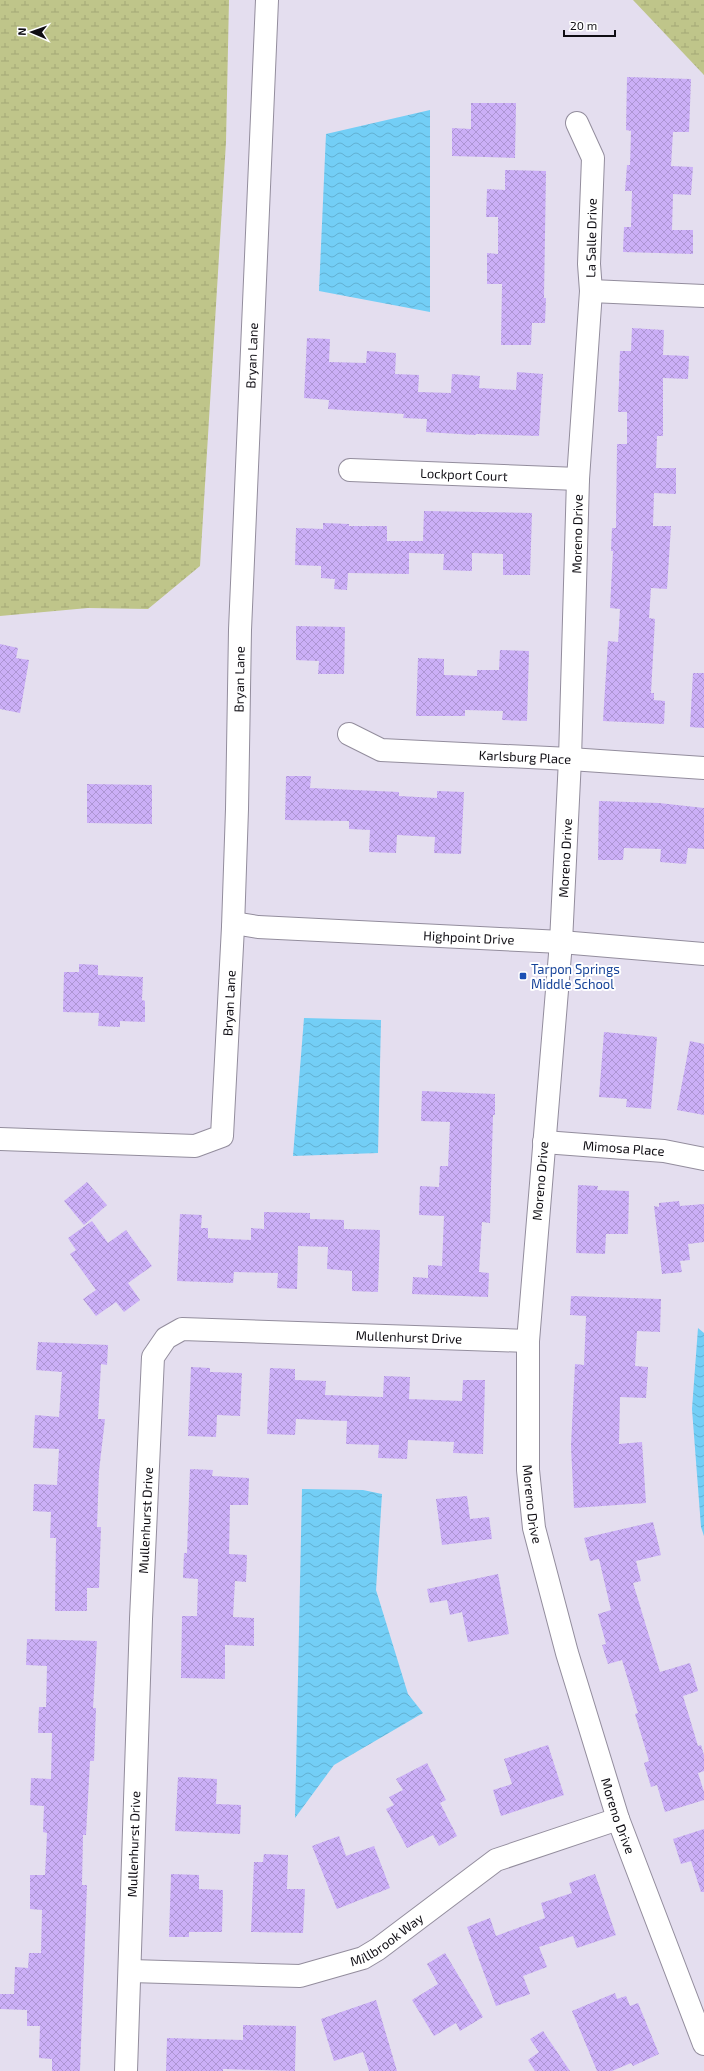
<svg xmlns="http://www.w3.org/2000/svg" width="704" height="2071" viewBox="0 0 704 2071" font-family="'Exo 2',sans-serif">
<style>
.wetland{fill:url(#wetland-marsh)}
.water{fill:url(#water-waves)}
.building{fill:url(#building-cross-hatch)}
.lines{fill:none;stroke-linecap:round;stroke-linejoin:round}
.minor-casing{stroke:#938d9d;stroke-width:24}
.minor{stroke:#fff;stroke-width:22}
.transit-dot{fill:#1a4fb4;stroke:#fff;stroke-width:1.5}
.labels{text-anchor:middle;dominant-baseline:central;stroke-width:4;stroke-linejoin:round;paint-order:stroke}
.street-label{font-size:13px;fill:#0f0d13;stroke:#fff}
.transit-label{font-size:13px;fill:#164399;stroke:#fff;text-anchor:start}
</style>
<defs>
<pattern id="wetland-marsh" width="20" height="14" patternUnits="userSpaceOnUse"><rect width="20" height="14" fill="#bfc58a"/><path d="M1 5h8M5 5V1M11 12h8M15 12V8" fill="none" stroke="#a3a876"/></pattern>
<pattern id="water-waves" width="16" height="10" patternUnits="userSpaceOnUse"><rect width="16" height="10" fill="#73cef6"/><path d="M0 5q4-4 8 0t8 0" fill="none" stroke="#62b0d2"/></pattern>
<pattern id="building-cross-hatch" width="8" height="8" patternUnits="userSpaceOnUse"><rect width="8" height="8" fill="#cbaff7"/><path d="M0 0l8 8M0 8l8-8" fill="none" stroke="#ad95d3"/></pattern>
</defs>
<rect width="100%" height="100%" fill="#e4deef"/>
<g class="wetland">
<path d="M 0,0 L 229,0 L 226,142 L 200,566 L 148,609 L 88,608 L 0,616 Z"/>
<path d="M 633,0 L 704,0 L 704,75 Z"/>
</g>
<g class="water">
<path d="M 430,110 L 430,312 L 319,291 L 326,134 Z"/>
<path d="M 304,1018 L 381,1020 L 378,1153 L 293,1156 Z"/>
<path d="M 698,1328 L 704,1333 L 704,1536 L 701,1527 L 692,1409 Z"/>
<path d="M 302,1489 L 363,1490 L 382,1494 L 376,1590 L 408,1694 L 423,1713 L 334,1765 L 295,1818 Z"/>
</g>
<g class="building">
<path d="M 627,77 L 691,79 L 689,132 L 673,132 L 671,166 L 693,167 L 691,195 L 673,194 L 672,230 L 693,230 L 693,254 L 623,252 L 624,227 L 631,227 L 632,191 L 625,191 L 627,165 L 630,165 L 631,131 L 626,130 Z"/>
<path d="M 471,103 L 516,103 L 515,158 L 452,156 L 452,128 L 471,129 Z"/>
<path d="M 505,170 L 546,171 L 544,298 L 546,298 L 545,323 L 532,323 L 531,345 L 501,345 L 502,284 L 487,284 L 487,253 L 498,254 L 498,217 L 486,217 L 487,189 L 505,190 Z"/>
<path d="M 632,328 L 664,330 L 663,355 L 689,356 L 688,379 L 663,378 L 663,436 L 657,436 L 656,468 L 676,468 L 676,494 L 654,493 L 653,526 L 671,526 L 667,589 L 651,588 L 649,618 L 655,619 L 651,693 L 654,693 L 654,700 L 665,701 L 664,724 L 603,721 L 608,641 L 618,642 L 620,609 L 610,608 L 613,551 L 611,551 L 612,528 L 616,528 L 617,444 L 627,444 L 627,412 L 618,412 L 620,351 L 631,351 Z"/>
<path d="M 307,338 L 330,339 L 329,362 L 366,363 L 367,351 L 396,353 L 395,374 L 419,375 L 418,392 L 451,393 L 452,374 L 480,376 L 479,388 L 516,390 L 517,372 L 543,374 L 539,436 L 476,434 L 476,435 L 426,432 L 427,419 L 403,418 L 404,414 L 328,409 L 329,400 L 304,398 Z"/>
<path d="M 424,511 L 532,513 L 530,575 L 503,575 L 503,554 L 472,553 L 472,571 L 443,570 L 444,554 L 409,553 L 409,574 L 348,573 L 347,590 L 334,589 L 335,579 L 321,578 L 321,566 L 295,565 L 296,528 L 323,529 L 323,523 L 349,524 L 349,526 L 387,526 L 387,541 L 423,541 Z"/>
<path d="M 296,626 L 345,627 L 344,674 L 318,674 L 319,661 L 296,660 Z"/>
<path d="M 0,644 L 18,648 L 16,658 L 29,660 L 20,713 L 0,709 Z"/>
<path d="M 500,650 L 529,651 L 527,721 L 502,720 L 503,711 L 465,710 L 465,716 L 416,716 L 418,658 L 444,659 L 444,675 L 477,676 L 477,670 L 499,670 Z"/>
<path d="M 693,673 L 704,673 L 704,728 L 690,727 Z"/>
<path d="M 286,776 L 311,776 L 310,788 L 399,792 L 399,796 L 437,798 L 437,791 L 464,792 L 461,854 L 434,853 L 435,837 L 397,835 L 396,853 L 369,852 L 370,830 L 349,829 L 349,821 L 285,820 Z"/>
<path d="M 87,784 L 152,785 L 152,824 L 87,823 Z"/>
<path d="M 599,801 L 659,803 L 704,808 L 704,849 L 688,848 L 686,864 L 660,862 L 661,849 L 624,848 L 623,860 L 598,860 Z"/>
<path d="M 79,964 L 98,965 L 98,975 L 143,977 L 142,1000 L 145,1001 L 145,1022 L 120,1021 L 120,1027 L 98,1026 L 99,1013 L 63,1012 L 64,972 L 79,972 Z"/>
<path d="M 604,1032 L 657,1037 L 651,1109 L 626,1107 L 627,1099 L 599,1097 Z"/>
<path d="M 690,1041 L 704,1044 L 704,1115 L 677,1110 Z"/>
<path d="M 422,1091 L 495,1094 L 495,1115 L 493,1115 L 490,1223 L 482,1222 L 479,1272 L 489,1273 L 488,1297 L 412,1294 L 413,1277 L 428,1278 L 428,1265 L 442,1266 L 444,1216 L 419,1215 L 420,1186 L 439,1187 L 440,1166 L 448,1166 L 450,1122 L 421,1121 Z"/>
<path d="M 87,1182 L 107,1205 L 84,1225 L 64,1201 Z"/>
<path d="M 578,1185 L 598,1186 L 597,1190 L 629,1191 L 628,1234 L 606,1234 L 605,1254 L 576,1253 Z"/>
<path d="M 679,1201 L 680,1206 L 704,1204 L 704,1242 L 688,1244 L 690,1260 L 680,1261 L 682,1272 L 662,1274 L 654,1206 L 659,1207 L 659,1203 Z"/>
<path d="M 264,1212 L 310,1213 L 310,1219 L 344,1220 L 344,1229 L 380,1230 L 378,1292 L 352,1291 L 352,1271 L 327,1269 L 328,1247 L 298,1246 L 297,1289 L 277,1288 L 278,1273 L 234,1272 L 233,1283 L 177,1281 L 180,1214 L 202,1215 L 201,1228 L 208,1228 L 208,1238 L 251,1240 L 251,1228 L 264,1229 Z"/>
<path d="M 92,1221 L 108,1243 L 126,1230 L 152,1266 L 128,1283 L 140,1300 L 124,1312 L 116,1302 L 96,1316 L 83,1299 L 96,1290 L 70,1254 L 76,1250 L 68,1238 Z"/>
<path d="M 571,1296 L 661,1299 L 660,1332 L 637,1331 L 635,1366 L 648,1367 L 646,1398 L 620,1397 L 619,1444 L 642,1442 L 646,1503 L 574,1508 L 571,1446 L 575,1364 L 584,1365 L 586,1316 L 570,1315 Z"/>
<path d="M 38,1342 L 108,1345 L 107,1365 L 101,1364 L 98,1419 L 105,1419 L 99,1471 L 97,1527 L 101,1527 L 99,1588 L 87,1588 L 87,1611 L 55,1611 L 56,1538 L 50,1538 L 51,1512 L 33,1511 L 34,1484 L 57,1485 L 59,1449 L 33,1448 L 35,1415 L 59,1417 L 62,1372 L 36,1370 Z"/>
<path d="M 191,1367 L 210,1368 L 210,1372 L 242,1373 L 240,1416 L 217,1415 L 216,1437 L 188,1436 Z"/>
<path d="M 270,1368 L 295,1369 L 295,1380 L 326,1381 L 325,1395 L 383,1397 L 384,1376 L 410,1377 L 409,1399 L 462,1401 L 463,1380 L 485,1380 L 483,1454 L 453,1453 L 454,1442 L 408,1440 L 407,1459 L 378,1458 L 379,1445 L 346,1444 L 347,1421 L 296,1419 L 295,1435 L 267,1434 Z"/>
<path d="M 190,1469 L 213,1470 L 212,1476 L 249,1478 L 248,1505 L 230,1505 L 229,1554 L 247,1555 L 246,1582 L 235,1581 L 233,1617 L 254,1618 L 254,1646 L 225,1645 L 225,1679 L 181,1678 L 182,1616 L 197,1616 L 198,1579 L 183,1578 L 184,1553 L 187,1553 Z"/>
<path d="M 467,1496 L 470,1519 L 489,1517 L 492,1539 L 442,1545 L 436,1499 Z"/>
<path d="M 653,1522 L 661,1555 L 636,1561 L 641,1581 L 633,1583 L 660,1672 L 690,1663 L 698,1691 L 683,1696 L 698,1746 L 701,1745 L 704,1755 L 704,1771 L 698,1773 L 704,1792 L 704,1800 L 665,1812 L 657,1785 L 651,1787 L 644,1763 L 649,1761 L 635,1714 L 638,1713 L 622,1660 L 608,1664 L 602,1645 L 606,1644 L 598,1614 L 611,1610 L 599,1559 L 590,1561 L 584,1538 Z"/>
<path d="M 498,1574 L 509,1634 L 468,1642 L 462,1612 L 450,1615 L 447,1600 L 430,1603 L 427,1589 Z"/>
<path d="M 27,1639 L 97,1641 L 93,1708 L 96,1708 L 94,1761 L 90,1761 L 86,1835 L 83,1835 L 82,1885 L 87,1885 L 80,2071 L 52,2071 L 52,2059 L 39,2058 L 40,2026 L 27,2026 L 27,2010 L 0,2009 L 0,1994 L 14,1994 L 15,1967 L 28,1968 L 29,1953 L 41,1953 L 42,1910 L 30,1909 L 30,1875 L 45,1875 L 47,1833 L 43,1832 L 44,1806 L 30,1805 L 31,1778 L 51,1779 L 52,1733 L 38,1733 L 39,1707 L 46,1707 L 47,1666 L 26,1665 Z"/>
<path d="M 548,1745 L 564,1795 L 501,1816 L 493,1790 L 512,1784 L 504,1759 Z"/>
<path d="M 427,1763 L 446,1800 L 440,1803 L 457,1836 L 439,1846 L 433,1835 L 407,1848 L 386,1809 L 394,1805 L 389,1797 L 403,1790 L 396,1779 Z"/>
<path d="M 178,1777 L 217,1779 L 216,1804 L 241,1805 L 240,1834 L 175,1831 Z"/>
<path d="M 704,1829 L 704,1892 L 701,1892 L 691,1861 L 681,1864 L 673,1839 Z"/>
<path d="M 339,1836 L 346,1856 L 374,1846 L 390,1888 L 337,1909 L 312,1846 Z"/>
<path d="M 264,1854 L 288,1855 L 287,1889 L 305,1889 L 303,1933 L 251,1932 L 254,1862 L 263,1862 Z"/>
<path d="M 171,1874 L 199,1875 L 199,1889 L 223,1890 L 222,1932 L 189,1932 L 189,1937 L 169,1937 Z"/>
<path d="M 595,1874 L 616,1935 L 577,1948 L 573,1936 L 539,1947 L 547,1967 L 523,1976 L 530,1994 L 496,2006 L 467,1927 L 490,1918 L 496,1936 L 545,1918 L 541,1903 L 572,1893 L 569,1883 Z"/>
<path d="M 445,1953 L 483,2017 L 460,2031 L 456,2023 L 434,2036 L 412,2000 L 438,1984 L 427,1964 Z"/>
<path d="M 615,1993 L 617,1999 L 626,1996 L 630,2006 L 638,2003 L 659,2054 L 633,2066 L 631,2063 L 612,2071 L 597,2071 L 572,2011 Z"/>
<path d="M 376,2000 L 397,2071 L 369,2071 L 363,2052 L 334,2061 L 321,2019 Z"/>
<path d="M 243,2025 L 296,2026 L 295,2071 L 223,2069 L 223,2071 L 166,2071 L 167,2038 L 243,2040 Z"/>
<path d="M 543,2031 L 570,2071 L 535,2071 L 528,2060 L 539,2052 L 530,2039 Z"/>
</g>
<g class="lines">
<g class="minor-casing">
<g id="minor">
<path id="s1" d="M 577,123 L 593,158 L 589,264 L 591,291 L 578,479 L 570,759 L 561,942 L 528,1341 L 528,1470 L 534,1528 L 567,1653 L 618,1819 L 704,2044"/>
<path d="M 591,291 L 704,296"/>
<path id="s2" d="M 350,470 L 578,479"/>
<path id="s3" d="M 349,734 L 381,750 L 570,759 L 704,768"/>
<path id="s4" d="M 233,927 L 240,924 L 258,927 L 561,942 L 704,954"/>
<path id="s5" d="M 0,1139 L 195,1146 L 222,1136 L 233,927 L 237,809 L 240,630 L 267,0"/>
<path id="s6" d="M 544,1142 L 664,1151 L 704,1159"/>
<path id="s7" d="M 131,1971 L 300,1976 L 363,1958 L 378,1949 L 496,1860 L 618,1819"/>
<path id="s8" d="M 126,2071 L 141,1619 L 153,1357 L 166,1338 L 182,1329 L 528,1341"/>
</g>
</g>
<use href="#minor" class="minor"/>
</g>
<rect class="transit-dot" x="519" y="972" width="8" height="8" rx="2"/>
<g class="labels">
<g class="street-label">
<text transform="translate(591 238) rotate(-89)">La Salle Drive</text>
<text stroke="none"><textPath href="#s5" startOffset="1005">Bryan Lane</textPath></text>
<text stroke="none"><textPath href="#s2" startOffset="114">Lockport Court</textPath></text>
<text transform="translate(577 534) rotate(-89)">Moreno Drive</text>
<text stroke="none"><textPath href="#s5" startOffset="681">Bryan Lane</textPath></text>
<text stroke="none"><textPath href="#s3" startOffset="180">Karlsburg Place</textPath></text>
<text transform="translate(565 858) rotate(-87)">Moreno Drive</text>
<text stroke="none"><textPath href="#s4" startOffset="237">Highpoint Drive</textPath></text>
<text stroke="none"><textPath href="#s5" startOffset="357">Bryan Lane</textPath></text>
<text stroke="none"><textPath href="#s6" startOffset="80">Mimosa Place</textPath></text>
<text transform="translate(540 1181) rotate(-85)">Moreno Drive</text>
<text stroke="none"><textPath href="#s8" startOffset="983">Mullenhurst Drive</textPath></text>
<text stroke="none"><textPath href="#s1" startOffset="1387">Moreno Drive</textPath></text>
<text stroke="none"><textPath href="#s8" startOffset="551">Mullenhurst Drive</textPath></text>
<text stroke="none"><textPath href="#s1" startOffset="1711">Moreno Drive</textPath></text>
<text stroke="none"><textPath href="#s8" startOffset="227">Mullenhurst Drive</textPath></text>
<text stroke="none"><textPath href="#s7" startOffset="264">Millbrook Way</textPath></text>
</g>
<g class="transit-label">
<text x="531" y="969">Tarpon Springs<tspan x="531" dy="15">Middle School</tspan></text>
</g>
</g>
<g transform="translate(32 32) rotate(272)" stroke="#ffffff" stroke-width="3" paint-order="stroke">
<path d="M0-3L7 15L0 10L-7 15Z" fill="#0f0d13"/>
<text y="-6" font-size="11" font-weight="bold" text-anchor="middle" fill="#0f0d13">N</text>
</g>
<path d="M564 30v6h51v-6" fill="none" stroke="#0f0d13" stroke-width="2"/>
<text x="570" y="30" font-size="12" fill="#0f0d13" stroke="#ffffff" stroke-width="3" paint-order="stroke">20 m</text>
</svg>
